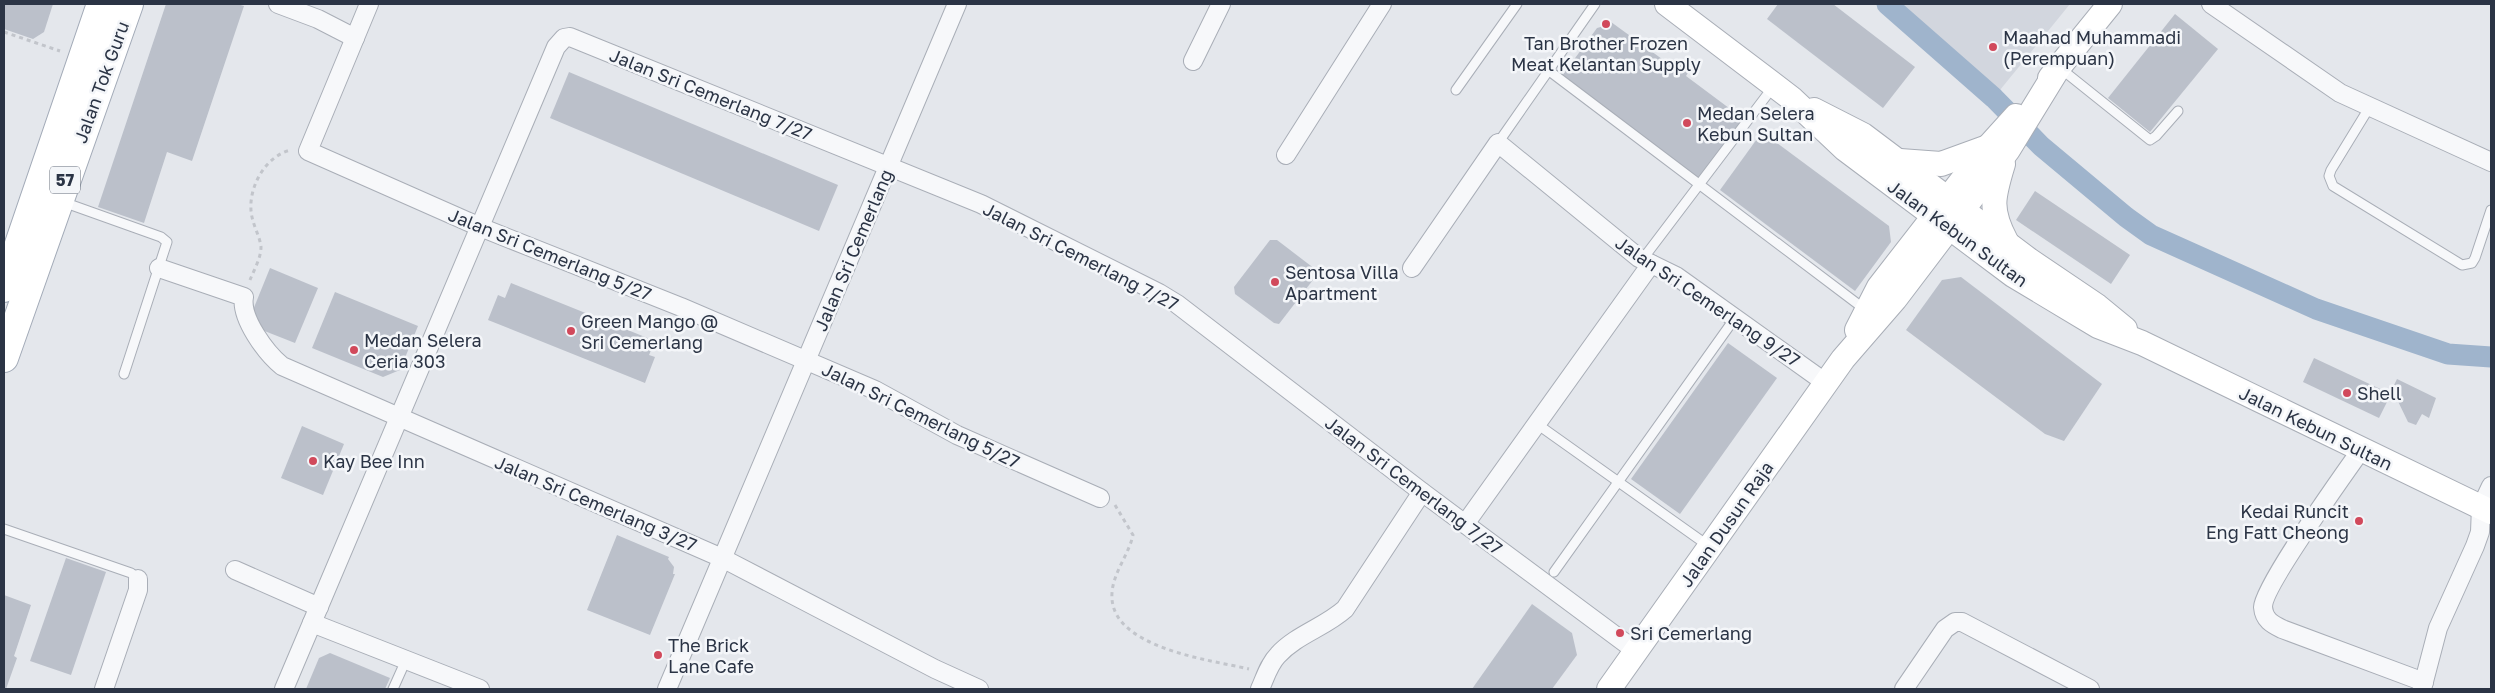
<svg xmlns="http://www.w3.org/2000/svg" width="2495" height="693" viewBox="0 0 2495 693" font-family="'Golos Text',sans-serif">
<style>
.built{fill:#d2d6de}
.lines{fill:none;stroke-linecap:round;stroke-linejoin:round}
.canal{stroke:#9fb4cc;stroke-width:21}
.building{fill:#bbc0ca}
.lane-casing{stroke:#a9aeb7;stroke-width:11}
.street-casing{stroke:#a9aeb7;stroke-width:20}
.secondary-casing{stroke:#a9aeb7;stroke-width:26}
.primary-casing{stroke:#a3abb8;stroke-width:30}
.path{stroke:#c2c5cb;stroke-width:3;stroke-dasharray:4 4;stroke-linecap:butt}
.lane{stroke:#f7f8fa;stroke-width:9}
.street{stroke:#f7f8fa;stroke-width:18}
.secondary{stroke:#fff;stroke-width:24}
.primary{stroke:#fff;stroke-width:28}
.poi-dot{fill:#d1495b;stroke:#f4f6f9;stroke-width:2}
.labels{text-anchor:middle;dominant-baseline:central;stroke-width:5;stroke-linejoin:round;paint-order:stroke}
.shield{fill:#f4f6f9;stroke:#676e7b;stroke-width:1}
.shield-label{font-size:16px;font-weight:bold;fill:#2b3445}
.poi-label{font-size:18px;fill:#2b3445;stroke:#f4f6f9;text-anchor:start}
.street-label{font-size:18px;fill:#2b3445;stroke:#f4f6f9}
</style>
<rect width="100%" height="100%" fill="#e4e7ec"/>
<path class="built" d="M 1902,4 L 2070,4 L 2000,90 Z"/>
<g class="lines">
<path class="canal" d="M 1887,4 L 1994,98 L 2041,146 L 2126,217 L 2151,235 L 2316,309 L 2448,354 L 2491,357"/>
</g>
<g class="building">
<path d="M 4,4 L 53,4 L 44,32 L 33,39 L 4,29 Z"/>
<path d="M 166,4 L 237,4 L 244,6 L 192,161 L 167,152 L 144,223 L 98,207 Z"/>
<path d="M 1778,4 L 1833,4 L 1915,67 L 1883,108 L 1767,19 Z"/>
<path d="M 2175,14 L 2218,49 L 2150,132 L 2108,98 Z"/>
<path d="M 1611,22 L 1673,67 L 1677,62 L 1689,71 L 1686,76 L 1745,120 L 1699,182 L 1642,140 L 1644,137 L 1562,76 L 1597,28 L 1608,25 Z"/>
<path d="M 569,72 L 838,185 L 819,231 L 550,118 Z"/>
<path d="M 1762,132 L 1889,226 L 1891,242 L 1855,291 L 1720,190 Z"/>
<path d="M 2035,191 L 2130,255 L 2111,284 L 2016,220 Z"/>
<path d="M 1270,240 L 1277,240 L 1315,269 L 1316,276 L 1279,324 L 1274,323 L 1235,294 L 1234,287 Z"/>
<path d="M 270,268 L 318,288 L 295,343 L 262,330 L 253,310 Z"/>
<path d="M 1961,277 L 2102,384 L 2064,441 L 2045,434 L 1906,330 L 1942,280 Z"/>
<path d="M 511,283 L 655,341 L 649,355 L 655,357 L 645,383 L 488,320 L 498,295 L 505,298 Z"/>
<path d="M 335,292 L 418,326 L 400,370 L 383,377 L 312,348 Z"/>
<path d="M 1728,343 L 1777,378 L 1680,514 L 1631,479 Z"/>
<path d="M 2314,358 L 2391,394 L 2379,418 L 2303,382 Z"/>
<path d="M 2397,379 L 2436,398 L 2429,418 L 2422,414 L 2416,425 L 2408,422 L 2392,389 Z"/>
<path d="M 302,426 L 344,444 L 323,495 L 281,478 Z"/>
<path d="M 617,535 L 669,557 L 668,559 L 674,567 L 673,574 L 675,574 L 650,635 L 587,610 Z"/>
<path d="M 66,558 L 106,572 L 71,675 L 30,661 Z"/>
<path d="M 4,595 L 31,605 L 14,656 L 17,658 L 6,689 L 4,689 Z"/>
<path d="M 1532,604 L 1572,633 L 1577,655 L 1552,689 L 1472,689 Z"/>
<path d="M 330,653 L 390,678 L 385,689 L 306,689 L 319,658 Z"/>
</g>
<g class="lines">
<g class="lane-casing">
<g id="lane">
<path d="M 2060,68 L 2150,140 L 2156,136 L 2178,111"/>
<path d="M 1548,70 L 1867,311"/>
<path d="M 1456,90 L 1517,4"/>
<path d="M 2369,108 L 2331,170 L 2329,176 L 2333,186 L 2462,265 L 2472,263 L 2475,258 L 2491,210"/>
<path d="M 1498,143 L 1595,4"/>
<path d="M 63,202 L 161,237 L 167,242 L 124,374"/>
<path d="M 1642,260 L 1773,87"/>
<path d="M 1537,424 L 1710,547"/>
<path d="M 4,529 L 131,573 L 138,579"/>
<path d="M 1554,572 L 1735,318"/>
<path d="M 393,689 L 406,660"/>
</g>
</g>
<g class="street-casing">
<g id="street">
<path d="M 278,4 L 318,19 L 355,38"/>
<path d="M 369,4 L 308,151 L 480,227 L 681,307 L 875,390 L 957,435 L 1100,498"/>
<path d="M 2211,4 L 2340,93 L 2491,162"/>
<path d="M 1193,61 L 1221,4"/>
<path d="M 1286,155 L 1382,4"/>
<path d="M 159,268 L 244,297 C 240,318 266,353 282,366 L 722,558 L 935,669 L 979,689"/>
<path d="M 1412,268 L 1498,143 L 1639,258 L 1676,276 L 1826,383"/>
<path d="M 2361,450 C 2344,474 2263,587 2263,607 C 2264,620 2272,624 2282,629 L 2424,682"/>
<path d="M 1465,524 L 1651,264"/>
<path d="M 235,570 L 319,607"/>
<path d="M 312,623 L 480,689"/>
<path d="M 104,689 L 138,590 L 138,579"/>
<path d="M 284,689 L 556,47 L 564,38 L 570,37 L 981,204 L 1159,293 L 1177,304 L 1422,492 L 1636,651"/>
<path d="M 667,689 L 957,4"/>
<path d="M 1260,689 C 1265,678 1269,664 1278,655 C 1296,635 1325,627 1345,609 L 1422,492"/>
<path d="M 1904,689 L 1945,629 L 1955,622 L 1962,622 L 2090,689"/>
<path d="M 2422,689 L 2438,628 L 2475,546 L 2480,532 L 2481,507 L 2491,486"/>
</g>
</g>
<g class="secondary-casing">
<g id="secondary">
<path d="M 1667,4 L 1791,98 L 1845,149 L 2013,275 L 2098,326 L 2142,343 L 2491,512"/>
<path d="M 2050,78 L 2110,4"/>
<path d="M 1814,110 L 1863,135 L 2029,260 L 2097,306 L 2125,329"/>
<path d="M 1900,161 L 1941,164 L 1985,148"/>
<path d="M 2003,164 C 1993,197 1989,209 2006,241"/>
<path d="M 1857,330 L 1879,287 L 1988,147 L 2016,116"/>
<path d="M 1609,689 L 1843,359 L 1895,299 L 2008,150 L 2059,67"/>
</g>
</g>
<g class="primary-casing">
<g id="primary">
<path d="M 4,288 L 101,4"/>
<path d="M 4,358 L 129,4"/>
</g>
</g>
<g class="path">
<path d="M 4,32 L 60,51"/>
<path d="M 250,280 C 254,270 261,258 261,247 C 260,237 254,227 252,217 C 246,191 264,156 291,150"/>
<path d="M 1115,505 L 1133,535 C 1129,554 1113,573 1112,593 C 1108,648 1211,660 1249,669"/>
</g>
<use href="#lane" class="lane"/>
<use href="#street" class="street"/>
<use href="#secondary" class="secondary"/>
<use href="#primary" class="primary"/>
</g>
<g class="poi-dot">
<circle cx="1606" cy="24" r="5"/>
<circle cx="1993" cy="47" r="5"/>
<circle cx="1687" cy="123" r="5"/>
<circle cx="1275" cy="282" r="5"/>
<circle cx="571" cy="331" r="5"/>
<circle cx="354" cy="350" r="5"/>
<circle cx="2347" cy="393" r="5"/>
<circle cx="313" cy="461" r="5"/>
<circle cx="2359" cy="521" r="5"/>
<circle cx="1620" cy="633" r="5"/>
<circle cx="658" cy="655" r="5"/>
</g>
<g class="labels">
<rect class="shield" x="50" y="166.5" width="30" height="27" rx="4"/>
<g class="shield-label">
<text x="65" y="180">57</text>
</g>
<g class="poi-label">
<text x="2003" y="37">Maahad Muhammadi<tspan x="2003" dy="21">(Perempuan)</tspan></text>
<text x="1606" y="43" text-anchor="middle">Tan Brother Frozen<tspan x="1606" dy="21">Meat Kelantan Supply</tspan></text>
<text x="1697" y="113">Medan Selera<tspan x="1697" dy="21">Kebun Sultan</tspan></text>
<text x="1285" y="272">Sentosa Villa<tspan x="1285" dy="21">Apartment</tspan></text>
<text x="581" y="321">Green Mango @<tspan x="581" dy="21">Sri Cemerlang</tspan></text>
<text x="364" y="340">Medan Selera<tspan x="364" dy="21">Ceria 303</tspan></text>
<text x="2357" y="393">Shell</text>
<text x="323" y="461">Kay Bee Inn</text>
<text x="2349" y="511" text-anchor="end">Kedai Runcit<tspan x="2349" dy="21">Eng Fatt Cheong</tspan></text>
<text x="1630" y="633">Sri Cemerlang</text>
<text x="668" y="645">The Brick<tspan x="668" dy="21">Lane Cafe</tspan></text>
</g>
<g class="street-label">
<text transform="translate(101 82) rotate(-70)">Jalan Tok Guru</text>
<text transform="translate(711 94) rotate(22)">Jalan Sri Cemerlang 7/27</text>
<text transform="translate(1958 233) rotate(36)">Jalan Kebun Sultan</text>
<text transform="translate(853 250) rotate(-67)">Jalan Sri Cemerlang</text>
<text transform="translate(550 254) rotate(22)">Jalan Sri Cemerlang 5/27</text>
<text transform="translate(1081 256) rotate(27)">Jalan Sri Cemerlang 7/27</text>
<text transform="translate(1708 301) rotate(34)">Jalan Sri Cemerlang 9/27</text>
<text transform="translate(921 415) rotate(26)">Jalan Sri Cemerlang 5/27</text>
<text transform="translate(2316 428) rotate(26)">Jalan Kebun Sultan</text>
<text transform="translate(1414 485) rotate(37)">Jalan Sri Cemerlang 7/27</text>
<text transform="translate(596 503) rotate(23)">Jalan Sri Cemerlang 3/27</text>
<text transform="translate(1726 524) rotate(-55)">Jalan Dusun Raja</text>
</g>
</g>
<rect width="2495" height="693" fill="none" stroke="#2b3445" stroke-width="10"/>
</svg>
